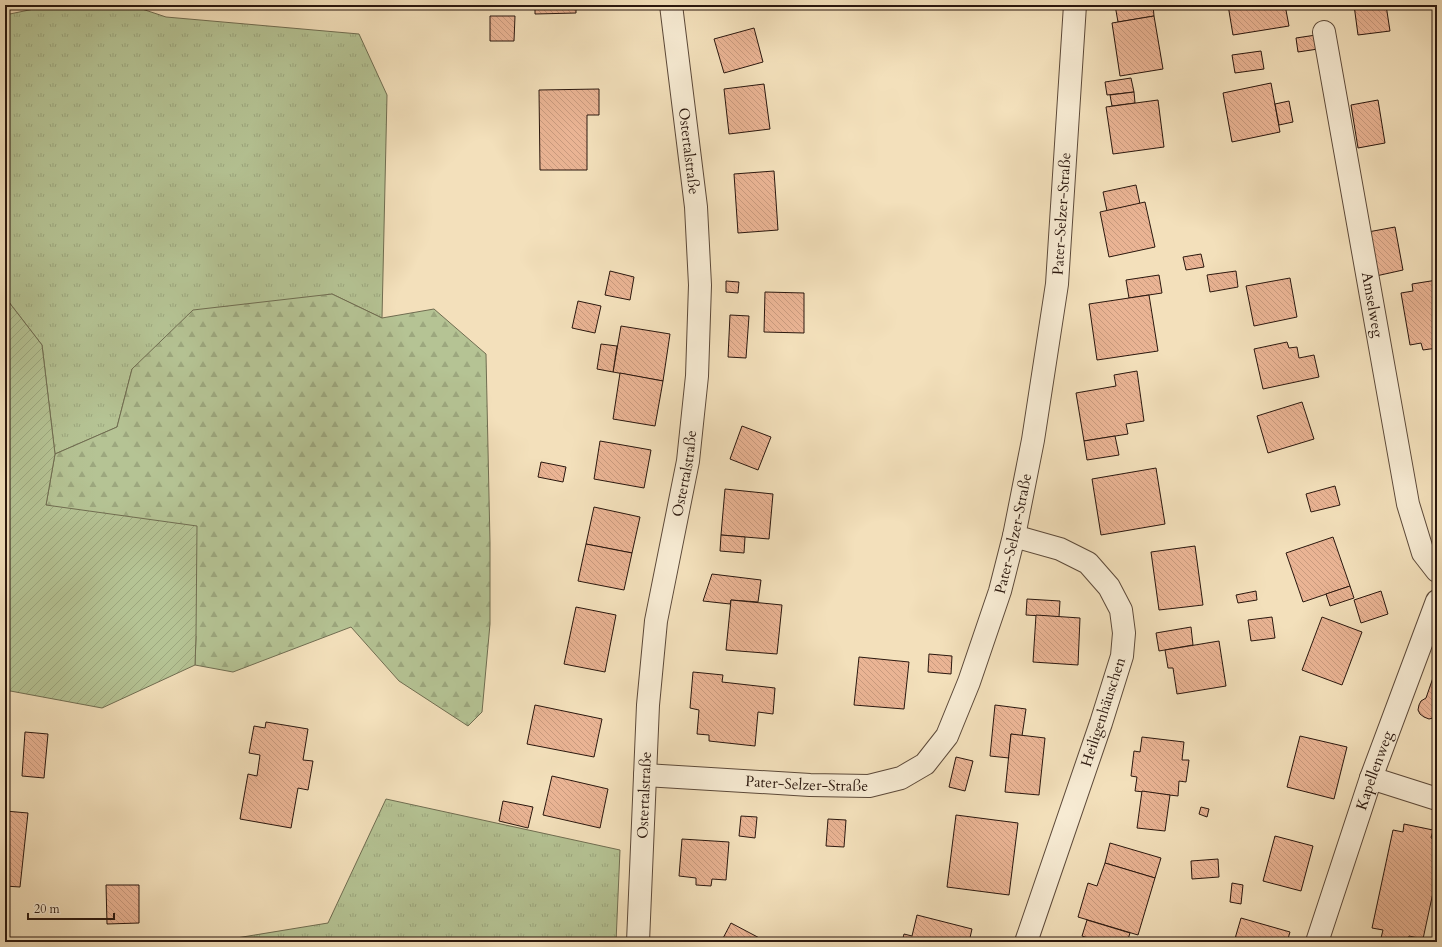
<svg xmlns="http://www.w3.org/2000/svg" width="1442" height="947" viewBox="0 0 1442 947" font-family="Cardo,serif">
<style>
.grass{fill:url(#grass-tufts);stroke:#706d51}
.forest{fill:url(#forest-firs);stroke:#706d51}
.garden{fill:url(#garden-furrows);stroke:#706d51}
.building{fill:url(#building-back-hatch);stroke:#2a170e}
.lines{fill:none;stroke-linecap:round;stroke-linejoin:round}
.minor-casing{stroke:#5c4939;stroke-width:24}
.minor{stroke:#f7ebd3;stroke-width:22}
.labels{text-anchor:middle;dominant-baseline:central;stroke-width:3;stroke-linejoin:round;paint-order:stroke}
.street-label{font-size:15px;fill:#2a170e;stroke:#f7ebd3}
</style>
<defs>
<pattern id="grass-tufts" width="24" height="20" patternUnits="userSpaceOnUse"><rect width="24" height="20" fill="#b5c394"/><path d="M3 7l-1-3M5 7V3M7 7l1-3M15 17l-1-3M17 17v-4M19 17l1-3" fill="none" stroke="#9ca77e"/></pattern>
<pattern id="forest-firs" width="22" height="20" patternUnits="userSpaceOnUse"><rect width="22" height="20" fill="#b5c394"/><path d="M5 1l3.5 6h-7zM16 11l3.5 6h-7z" fill="#9ca77e"/></pattern>
<pattern id="garden-furrows" width="10" height="10" patternUnits="userSpaceOnUse"><rect width="10" height="10" fill="#b5c394"/><path d="M-1 1l2-2M0 10L10 0M9 11l2-2" fill="none" stroke="#9ca77e"/></pattern>
<pattern id="building-back-hatch" width="6" height="6" patternUnits="userSpaceOnUse"><rect width="6" height="6" fill="#eab494"/><path d="M-1 5l2 2M0 0l6 6M5-1l2 2" fill="none" stroke="#c99a7e"/></pattern>
</defs>
<rect width="100%" height="100%" fill="#f3e0bb"/>
<filter id="stains"><feTurbulence type="fractalNoise" baseFrequency=".005" numOctaves="4"/><feColorMatrix values="0 0 0 0 .2 0 0 0 0 .09 0 0 0 0 .02 0 0 0 .5 -.17"/></filter>
<radialGradient id="worn" r=".72"><stop offset=".6" stop-color="#630" stop-opacity="0"/><stop offset="1" stop-color="#630" stop-opacity=".3"/></radialGradient>
<g class="grass">
<path d="M 53,5 L 130,5 L 166,17 L 359,34 L 387,95 L 382,318 L 332,294 L 132,369 L 117,427 L 55,454 L 42,345 L 5,297 L 5,15 Z"/>
<path d="M 386,799 L 620,850 L 616,942 L 212,942 L 328,923 Z"/>
</g>
<path class="forest" d="M 332,294 L 382,318 L 434,309 L 486,354 L 490,543 L 490,624 L 482,712 L 468,726 L 399,681 L 351,627 L 233,672 L 195,665 L 196,636 L 46,505 L 55,454 L 117,427 L 132,369 L 193,310 Z"/>
<path class="garden" d="M 5,297 L 42,345 L 55,454 L 46,505 L 197,526 L 196,636 L 195,665 L 102,708 L 5,690 Z"/>
<g class="building">
<path d="M 535,5 L 576,5 L 576,13 L 535,14 Z"/>
<path d="M 1115,5 L 1153,5 L 1154,16 L 1118,22 Z"/>
<path d="M 1228,5 L 1285,5 L 1289,26 L 1233,35 Z"/>
<path d="M 1354,5 L 1386,5 L 1390,31 L 1358,35 Z"/>
<path d="M 490,16 L 515,16 L 514,41 L 490,41 Z"/>
<path d="M 1154,16 L 1163,69 L 1120,76 L 1112,23 Z"/>
<path d="M 754,28 L 763,62 L 724,73 L 714,39 Z"/>
<path d="M 1316,35 L 1318,49 L 1298,52 L 1296,38 Z"/>
<path d="M 1261,51 L 1264,69 L 1235,73 L 1232,55 Z"/>
<path d="M 1131,78 L 1134,92 L 1107,95 L 1105,82 Z"/>
<path d="M 1271,83 L 1280,132 L 1232,142 L 1223,93 Z"/>
<path d="M 764,84 L 770,129 L 729,134 L 724,89 Z"/>
<path d="M 599,89 L 599,115 L 587,115 L 587,170 L 540,170 L 539,90 Z"/>
<path d="M 1134,92 L 1135,103 L 1112,106 L 1110,95 Z"/>
<path d="M 1158,100 L 1164,147 L 1113,154 L 1106,107 Z"/>
<path d="M 1378,100 L 1385,143 L 1358,148 L 1351,105 Z"/>
<path d="M 1289,101 L 1293,122 L 1279,125 L 1275,104 Z"/>
<path d="M 774,171 L 778,230 L 738,233 L 734,174 Z"/>
<path d="M 1136,185 L 1140,204 L 1107,211 L 1103,192 Z"/>
<path d="M 1145,202 L 1155,247 L 1109,257 L 1100,212 Z"/>
<path d="M 1395,227 L 1403,270 L 1376,276 L 1368,232 Z"/>
<path d="M 1201,254 L 1204,267 L 1186,270 L 1183,257 Z"/>
<path d="M 610,271 L 634,277 L 630,300 L 605,295 Z"/>
<path d="M 1236,271 L 1238,287 L 1210,292 L 1207,275 Z"/>
<path d="M 1159,275 L 1162,293 L 1129,298 L 1126,280 Z"/>
<path d="M 1290,278 L 1297,317 L 1254,326 L 1246,286 Z"/>
<path d="M 1437,280 L 1437,348 L 1423,350 L 1421,343 L 1410,345 L 1401,293 L 1413,291 L 1412,284 Z"/>
<path d="M 726,281 L 739,282 L 738,293 L 726,292 Z"/>
<path d="M 765,292 L 804,293 L 804,333 L 764,332 Z"/>
<path d="M 1149,295 L 1158,351 L 1097,360 L 1089,304 Z"/>
<path d="M 578,301 L 601,306 L 595,333 L 572,328 Z"/>
<path d="M 730,315 L 749,316 L 746,358 L 728,357 Z"/>
<path d="M 621,326 L 670,334 L 663,381 L 613,372 Z"/>
<path d="M 1287,342 L 1289,348 L 1297,347 L 1299,358 L 1314,355 L 1319,377 L 1263,389 L 1254,349 Z"/>
<path d="M 601,344 L 617,346 L 613,372 L 597,369 Z"/>
<path d="M 1137,371 L 1144,421 L 1126,424 L 1128,434 L 1084,441 L 1076,393 L 1116,386 L 1114,375 Z"/>
<path d="M 620,373 L 663,381 L 655,426 L 613,419 Z"/>
<path d="M 1302,402 L 1314,439 L 1268,453 L 1257,416 Z"/>
<path d="M 742,426 L 771,437 L 758,470 L 730,459 Z"/>
<path d="M 1115,436 L 1119,455 L 1087,460 L 1084,441 Z"/>
<path d="M 600,441 L 651,450 L 644,488 L 594,479 Z"/>
<path d="M 541,462 L 566,467 L 563,482 L 538,477 Z"/>
<path d="M 1156,468 L 1165,524 L 1101,535 L 1092,479 Z"/>
<path d="M 1335,486 L 1340,505 L 1311,512 L 1306,494 Z"/>
<path d="M 725,489 L 773,494 L 769,539 L 721,535 Z"/>
<path d="M 594,507 L 640,517 L 632,553 L 586,544 Z"/>
<path d="M 721,535 L 745,537 L 744,553 L 720,551 Z"/>
<path d="M 1333,537 L 1350,586 L 1303,602 L 1286,553 Z"/>
<path d="M 586,544 L 632,553 L 624,590 L 578,581 Z"/>
<path d="M 1195,546 L 1203,605 L 1159,610 L 1151,552 Z"/>
<path d="M 712,574 L 761,580 L 758,602 L 731,600 L 730,604 L 703,601 Z"/>
<path d="M 1350,586 L 1354,598 L 1330,606 L 1326,594 Z"/>
<path d="M 1256,591 L 1257,600 L 1238,603 L 1236,595 Z"/>
<path d="M 1381,591 L 1388,614 L 1361,623 L 1354,600 Z"/>
<path d="M 1027,599 L 1060,601 L 1059,617 L 1026,615 Z"/>
<path d="M 731,600 L 782,605 L 777,654 L 726,650 Z"/>
<path d="M 576,607 L 616,615 L 605,672 L 564,664 Z"/>
<path d="M 1036,615 L 1080,618 L 1078,665 L 1033,662 Z"/>
<path d="M 1272,617 L 1275,638 L 1251,641 L 1248,620 Z"/>
<path d="M 1322,617 L 1362,632 L 1342,685 L 1302,670 Z"/>
<path d="M 1191,627 L 1193,645 L 1159,651 L 1156,633 Z"/>
<path d="M 1219,641 L 1226,686 L 1177,694 L 1173,668 L 1168,668 L 1165,650 Z"/>
<path d="M 929,654 L 952,656 L 951,674 L 928,672 Z"/>
<path d="M 859,657 L 909,662 L 904,709 L 854,705 Z"/>
<path d="M 1436,669 L 1437,716 L 1433,718 L 1429,719 L 1424,717 L 1420,714 L 1418,710 L 1419,705 L 1421,701 L 1426,698 Z"/>
<path d="M 693,672 L 723,675 L 722,682 L 775,688 L 773,714 L 758,712 L 755,746 L 709,741 L 709,735 L 697,734 L 699,710 L 690,708 Z"/>
<path d="M 535,705 L 602,719 L 594,757 L 527,744 Z"/>
<path d="M 995,705 L 1026,709 L 1022,736 L 1011,734 L 1009,758 L 990,756 Z"/>
<path d="M 266,722 L 308,729 L 303,760 L 313,761 L 308,790 L 298,788 L 291,828 L 240,819 L 248,774 L 257,776 L 260,755 L 249,753 L 254,726 L 265,728 Z"/>
<path d="M 25,732 L 48,734 L 44,778 L 22,776 Z"/>
<path d="M 1011,734 L 1045,738 L 1039,795 L 1005,792 Z"/>
<path d="M 1300,736 L 1347,747 L 1334,799 L 1287,787 Z"/>
<path d="M 1142,737 L 1184,742 L 1182,760 L 1189,760 L 1186,782 L 1179,781 L 1178,796 L 1135,791 L 1137,777 L 1131,776 L 1134,751 L 1140,752 Z"/>
<path d="M 956,757 L 973,761 L 965,791 L 949,787 Z"/>
<path d="M 552,776 L 608,789 L 600,828 L 543,815 Z"/>
<path d="M 1142,791 L 1170,795 L 1165,831 L 1137,828 Z"/>
<path d="M 503,801 L 533,807 L 528,828 L 499,821 Z"/>
<path d="M 1201,807 L 1209,809 L 1207,817 L 1199,814 Z"/>
<path d="M 5,811 L 28,813 L 20,887 L 5,886 Z"/>
<path d="M 956,815 L 1018,823 L 1009,895 L 947,887 Z"/>
<path d="M 741,816 L 757,817 L 755,838 L 739,836 Z"/>
<path d="M 828,819 L 846,820 L 844,847 L 826,846 Z"/>
<path d="M 1404,824 L 1433,830 L 1431,838 L 1437,840 L 1437,874 L 1423,939 L 1409,936 L 1407,942 L 1401,942 L 1381,938 L 1383,930 L 1372,928 L 1393,830 L 1403,832 Z"/>
<path d="M 1275,836 L 1313,846 L 1301,891 L 1263,881 Z"/>
<path d="M 682,839 L 729,842 L 726,880 L 712,879 L 711,886 L 696,885 L 696,878 L 679,876 Z"/>
<path d="M 1110,843 L 1161,858 L 1155,878 L 1105,863 Z"/>
<path d="M 1218,859 L 1219,877 L 1192,879 L 1191,861 Z"/>
<path d="M 1105,863 L 1155,878 L 1138,935 L 1078,917 L 1088,883 L 1097,886 Z"/>
<path d="M 1232,883 L 1243,885 L 1241,904 L 1230,902 Z"/>
<path d="M 106,885 L 139,885 L 139,923 L 107,924 Z"/>
<path d="M 917,915 L 972,929 L 969,942 L 902,942 L 904,934 L 912,936 Z"/>
<path d="M 1241,918 L 1290,932 L 1287,942 L 1234,942 Z"/>
<path d="M 1087,920 L 1130,933 L 1127,942 L 1100,942 L 1082,936 Z"/>
<path d="M 731,923 L 767,942 L 721,942 Z"/>
<rect x="52" y="938" width="38" height="4"/>
</g>
<g class="lines">
<g class="minor-casing">
<g id="minor">
<path id="s1" d="M 1324,32 L 1408,504 L 1423,553 L 1437,571"/>
<path d="M 1014,536 L 1060,549 L 1088,563 L 1109,587 L 1121,610 L 1124,633 L 1122,656 L 1101,723 L 1026,942"/>
<path id="s2" d="M 645,775 L 810,785 L 869,786 L 901,778 L 925,764 L 947,736 L 969,682 L 1000,591 L 1014,536 L 1033,440 L 1057,284 L 1075,5"/>
<path d="M 1371,778 L 1437,799"/>
<path id="s3" d="M 638,942 L 648,705 L 656,621 L 688,461 L 697,376 L 700,285 L 696,207 L 671,5"/>
<path id="s4" d="M 1317,942 L 1371,778 L 1437,601"/>
</g>
</g>
<use href="#minor" class="minor"/>
</g>
<g class="labels">
<g class="street-label">
<text transform="translate(689 151) rotate(83)">Ostertalstraße</text>
<text stroke="none"><textPath href="#s2" startOffset="858">Pater-Selzer-Straße</textPath></text>
<text stroke="none"><textPath href="#s1" startOffset="277">Amselweg</textPath></text>
<text stroke="none"><textPath href="#s3" startOffset="472">Ostertalstraße</textPath></text>
<text stroke="none"><textPath href="#s2" startOffset="534">Pater-Selzer-Straße</textPath></text>
<text transform="translate(1103 712) rotate(-72)">Heiligenhäuschen</text>
<text stroke="none"><textPath href="#s4" startOffset="181">Kapellenweg</textPath></text>
<text stroke="none"><textPath href="#s2" startOffset="162">Pater-Selzer-Straße</textPath></text>
<text stroke="none"><textPath href="#s3" startOffset="147">Ostertalstraße</textPath></text>
</g>
</g>
<rect width="1442" height="947" fill="none" stroke="#f3e0bb" stroke-width="20"/>
<rect x="6" y="6" width="1430" height="935" fill="none" stroke="#2a170e" stroke-width="2"/>
<rect x="10" y="10" width="1422" height="927" fill="none" stroke="#2a170e"/>
<path d="M28 913v6h86v-6" fill="none" stroke="#2a170e" stroke-width="2"/>
<text x="34" y="913" font-size="12" fill="#2a170e" stroke="#f7ebd3" stroke-width="3" paint-order="stroke">20 m</text>
<rect width="100%" height="100%" filter="url(#stains)"/>
<rect width="100%" height="100%" fill="url(#worn)"/>
</svg>
